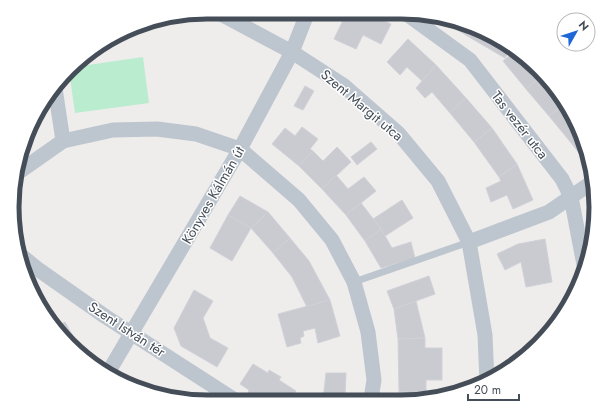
<svg xmlns="http://www.w3.org/2000/svg" width="608" height="414" viewBox="0 0 608 414" font-family="Jost,sans-serif">
<style>
.green{fill:#baecd0}
.building{fill:#c9cbd1;stroke:#d0d2d8}
.lines{fill:none;stroke-linecap:round;stroke-linejoin:round}
.service{stroke:#bdc6ce;stroke-width:7}
.minor{stroke:#bdc6ce;stroke-width:15}
.labels{text-anchor:middle;dominant-baseline:central;stroke-width:3;stroke-linejoin:round;paint-order:stroke}
.street-label{font-size:14px;fill:#454e58;stroke:#fff}
.rim{fill:none;stroke:#454e58;stroke-width:5}
</style>
<rect width="100%" height="100%" fill="#efecec"/>
<path class="green" d="M 143,57 L 149,103 L 75,113 L 69,71 L 74,67 Z"/>
<g class="building">
<path d="M 346,14 L 372,15 L 391,24 L 381,44 L 363,35 L 356,49 L 334,39 Z"/>
<path d="M 435,16 L 439,16 L 474,29 L 469,37 Z"/>
<path d="M 474,29 L 498,38 L 511,48 L 505,58 L 469,37 Z"/>
<path d="M 408,39 L 436,65 L 422,81 L 407,67 L 400,75 L 387,62 Z"/>
<path d="M 515,51 L 539,69 L 543,75 L 526,89 L 503,61 Z"/>
<path d="M 436,65 L 466,98 L 450,113 L 432,92 L 425,98 L 416,88 Z"/>
<path d="M 543,75 L 563,105 L 549,116 L 526,89 Z"/>
<path d="M 305,86 L 314,91 L 303,110 L 294,106 Z"/>
<path d="M 466,98 L 492,128 L 474,142 L 450,113 Z"/>
<path d="M 563,105 L 581,133 L 582,135 L 572,144 L 549,116 Z"/>
<path d="M 302,127 L 318,139 L 310,149 L 313,151 L 299,166 L 272,144 L 285,128 L 295,136 Z"/>
<path d="M 492,128 L 517,164 L 499,177 L 474,142 Z"/>
<path d="M 582,135 L 587,163 L 572,144 Z"/>
<path d="M 371,142 L 377,149 L 357,165 L 351,157 Z"/>
<path d="M 337,147 L 351,162 L 322,189 L 299,166 L 313,151 L 323,161 Z"/>
<path d="M 517,164 L 533,200 L 513,209 L 507,195 L 491,202 L 486,188 L 501,181 L 499,177 Z"/>
<path d="M 336,175 L 348,189 L 364,177 L 376,191 L 346,215 L 322,189 Z"/>
<path d="M 240,196 L 268,212 L 251,228 L 228,215 Z"/>
<path d="M 402,200 L 413,218 L 385,236 L 373,219 Z"/>
<path d="M 361,203 L 381,229 L 365,241 L 346,215 Z"/>
<path d="M 268,212 L 290,238 L 273,253 L 251,228 Z"/>
<path d="M 228,215 L 251,228 L 232,261 L 210,248 Z"/>
<path d="M 381,229 L 392,248 L 411,242 L 415,258 L 381,268 L 365,241 Z"/>
<path d="M 290,238 L 309,261 L 330,300 L 307,307 L 292,277 L 273,253 Z"/>
<path d="M 545,239 L 552,282 L 526,287 L 521,262 L 505,270 L 497,254 L 518,244 Z"/>
<path d="M 429,276 L 435,294 L 394,309 L 387,291 Z"/>
<path d="M 194,290 L 213,301 L 203,318 L 210,338 L 228,348 L 217,367 L 181,346 L 174,328 Z"/>
<path d="M 330,300 L 340,336 L 318,343 L 315,328 L 303,331 L 304,336 L 300,338 L 301,343 L 287,347 L 278,314 Z"/>
<path d="M 416,301 L 425,338 L 398,339 L 394,309 Z"/>
<path d="M 65,322 L 75,340 L 69,345 L 56,327 Z"/>
<path d="M 425,338 L 425,348 L 442,348 L 442,380 L 426,380 L 426,394 L 399,391 L 398,339 Z"/>
<path d="M 82,345 L 84,355 L 73,347 Z"/>
<path d="M 253,364 L 268,373 L 269,370 L 281,377 L 279,380 L 296,391 L 290,401 L 262,401 L 248,393 L 249,390 L 240,384 Z"/>
<path d="M 326,373 L 346,373 L 345,396 L 349,397 L 348,400 L 323,400 Z"/>
<path d="M 399,391 L 426,394 L 426,399 L 399,399 Z"/>
</g>
<g class="lines">
<path class="service" d="M 354,282 L 469,242"/>
<g class="minor">
<path d="M 217,12 L 292,52 L 343,85 L 399,134 L 438,181 L 469,242 L 485,335 L 487,382"/>
<path d="M 408,15 L 470,60 L 562,179 L 571,197 L 584,265"/>
<path d="M 55,88 L 63,141"/>
<path d="M 16,174 L 63,141 L 113,130 L 157,129 L 196,134 L 240,149 L 299,200 L 332,240 L 354,282 L 368,332 L 374,380 L 371,399"/>
<path d="M 469,242 L 549,212 L 591,183"/>
<path d="M 18,253 L 39,270 L 106,317 L 238,402"/>
<path d="M 109,371 L 240,149 L 292,52 L 307,14"/>
</g>
</g>
<g class="labels">
<g class="street-label">
<text transform="translate(362 105) rotate(40)">Szent Margit utca</text>
<text transform="translate(520 125) rotate(52)">Tas vezér utca</text>
<text transform="translate(213 195) rotate(-60)">Könyves Kálmán út</text>
<text transform="translate(127 329) rotate(33)">Szent István tér</text>
</g>
</g>
<path d="M0 0H608V414H0ZM207 19H401A188 188 0 0 1 589 207V207A188 188 0 0 1 401 395H207A188 188 0 0 1 19 207V207A188 188 0 0 1 207 19Z" fill="#fff" fill-rule="evenodd"/>
<path class="rim" d="M207 19H401A188 188 0 0 1 589 207V207A188 188 0 0 1 401 395H207A188 188 0 0 1 19 207V207A188 188 0 0 1 207 19Z"/>
<g transform="translate(576 32) rotate(51)"><circle r="19" fill="#ffffff" stroke="#b5b8bc"/>
<path d="M0-3L7 15L0 10L-7 15Z" fill="#1e67d6"/>
<text y="-6" font-size="11" font-weight="bold" text-anchor="middle" fill="#454e58">N</text>
</g>
<path d="M468 394v6h51v-6" fill="none" stroke="#454e58" stroke-width="2"/>
<text x="474" y="394" font-size="12" fill="#454e58" stroke="#ffffff" stroke-width="3" paint-order="stroke">20 m</text>
</svg>
